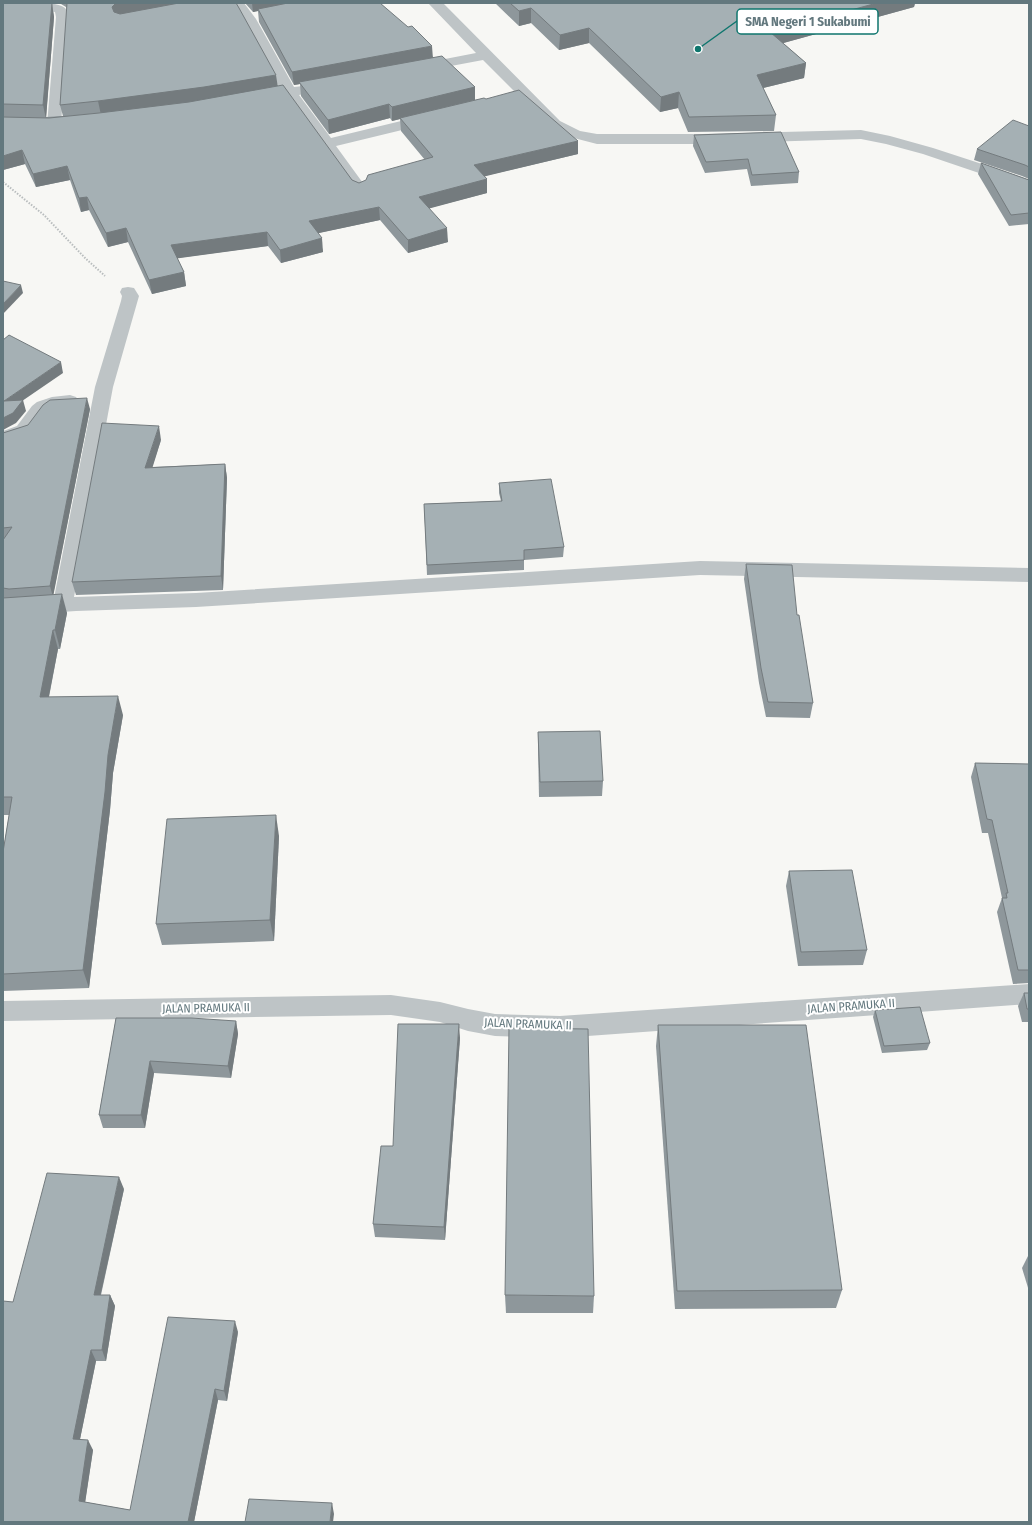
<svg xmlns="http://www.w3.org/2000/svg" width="1032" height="1525" viewBox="0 0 1032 1525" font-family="'Fira Sans Condensed',sans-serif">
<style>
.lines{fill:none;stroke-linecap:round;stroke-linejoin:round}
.path{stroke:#b9bdbe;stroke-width:2;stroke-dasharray:1.5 1.5;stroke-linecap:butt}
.lane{fill:#bec4c6;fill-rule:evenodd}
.street{fill:#bec4c6;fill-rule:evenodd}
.wall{fill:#8e979b}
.shaded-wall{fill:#747b7e}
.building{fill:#a5b0b4;stroke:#747b7e}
.labels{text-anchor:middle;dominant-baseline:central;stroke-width:4;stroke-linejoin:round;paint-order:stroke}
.street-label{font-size:12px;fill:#63787e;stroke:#fff}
.leader{fill:none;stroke:#0f766e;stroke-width:1.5}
.callout-dot{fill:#0f766e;stroke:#fff;stroke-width:1.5}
.callout{fill:#fff;stroke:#0f766e;stroke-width:1.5}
.callout-label{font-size:13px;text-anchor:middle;font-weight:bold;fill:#63787e}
</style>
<rect width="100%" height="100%" fill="#f7f7f4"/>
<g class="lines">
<path class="path" d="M 3,182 L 44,215 L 86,259 L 105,276"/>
<path class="lane" d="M 3,3 C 16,3 56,0 65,8 C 67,10 67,14 68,17 L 61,125 L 59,128 L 49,128 L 47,125 L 56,17 L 55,12 L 40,9 L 3,10 Z"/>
<g class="street">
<path d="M 230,3 L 244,3 L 256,19 L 294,87 L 303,86 L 308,87 L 310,90 L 308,93 L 299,95 L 331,138 L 430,114 L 435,116 L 438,119 L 435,122 L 336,146 L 368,190 L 366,193 L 360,195 L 354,193 L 285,97 L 258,102 L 253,101 L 251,98 L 253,95 L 280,89 L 242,20 Z"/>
<path d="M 428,3 L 443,3 L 560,121 L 580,131 L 597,134 L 702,134 L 861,130 L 890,136 L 933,148 L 1022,177 L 1029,180 L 1029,190 L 923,154 L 886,144 L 861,139 L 702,144 L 597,144 L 570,137 L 550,127 L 483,60 L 419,72 L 414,71 L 412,68 L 414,65 L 476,53 Z"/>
<path d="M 128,287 L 134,288 L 139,296 L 113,387 L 74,597 L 196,593 L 700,561 L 1029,568 L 1029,582 L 700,575 L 196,607 L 76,611 L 3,616 L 3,602 L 54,598 L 95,387 L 121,301 L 122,296 L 120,292 L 122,288 Z"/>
<path d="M 70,395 L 76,397 L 79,401 L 76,405 L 49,410 L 44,414 L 31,434 L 3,443 L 3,431 L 17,426 L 32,406 L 37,402 L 52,397 Z"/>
<path d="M 1029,984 L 1029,1004 L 560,1038 L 495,1036 L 468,1031 L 440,1022 L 391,1015 L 3,1021 L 3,1001 L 391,995 L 440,1002 L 468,1009 L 495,1014 L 560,1016 Z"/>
</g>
</g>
<g class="wall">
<path d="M 3,3 L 52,3 L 54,17 L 46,117 L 63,116 L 60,105 L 67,9 L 66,7 L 61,4 L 54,3 L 236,3 L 278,86 L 352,180 L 359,183 L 425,160 L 401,131 L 400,119 L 392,121 L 390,118 L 329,134 L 301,96 L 300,84 L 294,85 L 259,22 L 258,11 L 253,12 L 245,3 L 380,3 L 433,57 L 475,87 L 475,100 L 486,99 L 578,141 L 578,154 L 484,176 L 487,179 L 487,193 L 429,208 L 448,242 L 408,253 L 380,220 L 318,233 L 323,252 L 281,263 L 268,246 L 177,258 L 184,272 L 186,286 L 152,294 L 128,242 L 108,247 L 89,210 L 81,212 L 70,180 L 36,187 L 25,164 L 3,170 Z"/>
<path d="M 495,3 L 915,3 L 914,7 L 783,43 L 806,63 L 804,78 L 763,88 L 776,115 L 774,131 L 688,132 L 678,108 L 660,112 L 589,43 L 559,50 L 531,23 L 519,26 Z"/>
<path d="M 1029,126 L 1029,179 L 1022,176 L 974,160 L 977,149 Z"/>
<path d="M 694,135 L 799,172 L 798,183 L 751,186 L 747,169 L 705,173 L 693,146 Z"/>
<path d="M 981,163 L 1029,180 L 1029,224 L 1009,226 L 978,174 Z"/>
<path d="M 90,409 L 53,595 L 67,613 L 60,649 L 58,649 L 49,697 L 123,715 L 113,773 L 110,810 L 89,988 L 3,991 L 3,852 L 9,815 L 3,815 L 3,599 L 6,598 L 3,598 L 3,540 L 4,539 L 3,539 L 3,433 Z"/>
<path d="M 161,440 L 152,467 L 225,464 L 227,478 L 223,590 L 76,595 L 72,582 Z"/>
<path d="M 499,483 L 564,547 L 563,557 L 524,560 L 524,570 L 427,575 L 424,504 L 501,501 L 499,493 Z"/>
<path d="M 746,564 L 797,615 L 813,703 L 810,718 L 766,717 L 759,683 L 744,579 Z"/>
<path d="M 538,732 L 603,781 L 602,796 L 539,797 L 538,747 Z"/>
<path d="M 975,763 L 1029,764 L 1029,983 L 1013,984 L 997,912 L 1002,898 L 988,833 L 982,833 L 971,777 Z"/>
<path d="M 279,836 L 274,941 L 162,945 L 156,924 Z"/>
<path d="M 789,871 L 867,950 L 863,965 L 798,966 L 786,886 Z"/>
<path d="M 1024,993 L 1029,993 L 1029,1022 L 1022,1022 L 1018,1006 Z"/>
<path d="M 875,1010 L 930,1043 L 927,1050 L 882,1053 L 873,1017 Z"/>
<path d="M 116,1018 L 236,1021 L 238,1034 L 231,1078 L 154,1073 L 145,1128 L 103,1128 L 99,1115 Z"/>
<path d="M 658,1025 L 842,1290 L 836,1308 L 675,1309 L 656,1046 Z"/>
<path d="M 460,1038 L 445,1240 L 375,1237 L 373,1224 Z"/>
<path d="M 124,1189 L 101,1295 L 110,1295 L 115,1306 L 106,1361 L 96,1361 L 80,1439 L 93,1450 L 85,1502 L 130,1510 L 238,1332 L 227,1401 L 218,1400 L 194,1522 L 3,1522 L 13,1302 Z"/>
<path d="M 1028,1256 L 1029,1256 L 1029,1291 L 1022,1268 Z"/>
<path d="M 505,1295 L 594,1296 L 593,1313 L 506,1313 Z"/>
</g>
<g class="shaded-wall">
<path d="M 118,3 L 192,3 L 115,20 L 112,7 L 115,4 Z"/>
<path d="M 252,3 L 298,3 L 258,9 L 258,11 L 253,12 Z"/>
<path d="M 877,3 L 915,3 L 914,7 L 769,47 L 770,32 Z"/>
<path d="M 52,4 L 54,17 L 46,119 L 43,105 Z"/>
<path d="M 531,8 L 531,23 L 519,26 L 519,11 Z"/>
<path d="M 589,28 L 589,43 L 559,50 L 560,35 Z"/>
<path d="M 432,46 L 433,59 L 299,82 L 300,84 L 294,85 L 292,72 Z"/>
<path d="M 806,63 L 804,78 L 755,90 L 757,75 Z"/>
<path d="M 276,75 L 278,88 L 206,101 L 101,115 L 98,101 Z"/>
<path d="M 475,87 L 475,100 L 400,118 L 400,119 L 392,121 L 392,107 Z"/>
<path d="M 679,92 L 678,108 L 660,112 L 661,97 Z"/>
<path d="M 389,104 L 390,118 L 329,134 L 328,120 Z"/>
<path d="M 578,141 L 578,154 L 474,179 L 474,165 Z"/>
<path d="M 22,150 L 25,164 L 3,170 L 3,156 Z"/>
<path d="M 67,166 L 70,180 L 36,187 L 33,174 Z"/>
<path d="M 487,179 L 487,193 L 420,211 L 419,197 Z"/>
<path d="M 87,197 L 89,210 L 81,212 L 79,198 Z"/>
<path d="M 379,207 L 380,220 L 310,235 L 309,221 Z"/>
<path d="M 126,228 L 128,242 L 108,247 L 106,233 Z"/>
<path d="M 447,228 L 448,242 L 408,253 L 408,240 Z"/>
<path d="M 267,232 L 268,246 L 173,259 L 171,245 Z"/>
<path d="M 322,238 L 323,252 L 281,263 L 280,250 Z"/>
<path d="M 184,272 L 186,286 L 152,294 L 149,280 Z"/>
<path d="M 21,285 L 23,293 L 3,314 L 3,304 Z"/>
<path d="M 61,362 L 63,373 L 6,412 L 4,401 Z"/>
<path d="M 87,398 L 90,409 L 53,597 L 50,586 Z"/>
<path d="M 23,400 L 26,411 L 16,423 L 3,430 L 3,418 Z"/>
<path d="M 159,426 L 161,440 L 148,482 L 145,468 Z"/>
<path d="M 225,464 L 227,478 L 223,590 L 221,576 Z"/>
<path d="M 62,594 L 67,613 L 60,649 L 55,630 Z"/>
<path d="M 53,630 L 58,649 L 45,716 L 40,697 Z"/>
<path d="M 118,696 L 123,715 L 113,773 L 110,810 L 89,988 L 83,970 L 108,755 Z"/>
<path d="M 276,815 L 279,836 L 274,941 L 270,920 Z"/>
<path d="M 236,1021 L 238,1034 L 231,1078 L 228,1066 Z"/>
<path d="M 459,1024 L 460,1038 L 445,1240 L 444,1227 Z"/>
<path d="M 150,1061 L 154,1073 L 145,1128 L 141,1115 Z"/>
<path d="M 119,1177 L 124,1189 L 98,1306 L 94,1295 Z"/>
<path d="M 110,1295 L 115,1306 L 106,1361 L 102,1350 Z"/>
<path d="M 235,1321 L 238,1332 L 227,1401 L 224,1391 Z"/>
<path d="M 91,1350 L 96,1361 L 78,1449 L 73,1439 Z"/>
<path d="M 215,1389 L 218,1400 L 194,1522 L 188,1522 Z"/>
<path d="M 88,1440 L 93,1450 L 84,1510 L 79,1501 Z"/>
<path d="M 332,1503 L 334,1514 L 333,1522 L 330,1522 Z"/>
</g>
<g class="building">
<path d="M 3,3 L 52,3 L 43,105 L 3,104 Z"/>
<path d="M 67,3 L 118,3 L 115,4 L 112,7 L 114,12 L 120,14 L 179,3 L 236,3 L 239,8 L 276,75 L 204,87 L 98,101 L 60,105 Z"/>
<path d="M 288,3 L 380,3 L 408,27 L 412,26 L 432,46 L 292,72 L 258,9 Z"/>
<path d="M 510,3 L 877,3 L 770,32 L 806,63 L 757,75 L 776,115 L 689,117 L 679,92 L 661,97 L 589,28 L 560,35 L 531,8 L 519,11 Z"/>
<path d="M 442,56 L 475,87 L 392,107 L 389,104 L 328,120 L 299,82 Z"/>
<path d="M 283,85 L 352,180 L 359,183 L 366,180 L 368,175 L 433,157 L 400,118 L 484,98 L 486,99 L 519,90 L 578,141 L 474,165 L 487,179 L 419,197 L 447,228 L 408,240 L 379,207 L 309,221 L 322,238 L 280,250 L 267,232 L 171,245 L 184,272 L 149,280 L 126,228 L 106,233 L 87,197 L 79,198 L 67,166 L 33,174 L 22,150 L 3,156 L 3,117 L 49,118 L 99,113 L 189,102 Z"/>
<path d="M 1013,120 L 1029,126 L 1029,167 L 1025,165 L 977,149 Z"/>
<path d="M 781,132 L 799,172 L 752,175 L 748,159 L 706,162 L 694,135 Z"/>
<path d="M 981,163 L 1029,180 L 1029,213 L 1011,215 Z"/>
<path d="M 3,281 L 21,285 L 3,304 Z"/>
<path d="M 9,335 L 61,362 L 4,401 L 23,400 L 13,413 L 3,418 L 3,340 Z"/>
<path d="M 87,398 L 50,586 L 9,589 L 3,588 L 3,540 L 12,527 L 3,528 L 3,433 L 28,425 L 43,405 L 50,400 Z"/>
<path d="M 102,423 L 159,426 L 145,468 L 225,464 L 221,576 L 72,582 Z"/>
<path d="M 551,479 L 564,547 L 524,550 L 524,560 L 427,565 L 424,504 L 502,501 L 499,483 Z"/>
<path d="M 746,564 L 792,565 L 797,615 L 799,615 L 813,703 L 768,702 L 761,668 Z"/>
<path d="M 62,594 L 55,630 L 53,630 L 40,697 L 118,696 L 108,755 L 105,792 L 83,970 L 3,974 L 3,852 L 12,797 L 3,797 L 3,598 Z"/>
<path d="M 600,731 L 603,781 L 540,782 L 538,732 Z"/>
<path d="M 975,763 L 1029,764 L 1029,970 L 1018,970 L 1002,898 L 1007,898 L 1006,893 L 1008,893 L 992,820 L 987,819 Z"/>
<path d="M 276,815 L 270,920 L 156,924 L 167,819 Z"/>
<path d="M 852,870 L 867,950 L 801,952 L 789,871 Z"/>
<path d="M 1024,993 L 1029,993 L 1029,1009 L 1027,1009 Z"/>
<path d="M 920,1007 L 930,1043 L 884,1046 L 875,1010 Z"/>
<path d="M 116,1018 L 191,1018 L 236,1021 L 228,1066 L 150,1061 L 141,1115 L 99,1115 Z"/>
<path d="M 398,1024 L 459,1024 L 444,1227 L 373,1224 L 381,1146 L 393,1146 Z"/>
<path d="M 658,1025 L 806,1025 L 842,1290 L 677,1291 Z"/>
<path d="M 509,1028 L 588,1029 L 594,1296 L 505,1295 Z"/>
<path d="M 47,1173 L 119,1177 L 94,1295 L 110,1295 L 102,1350 L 91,1350 L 73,1439 L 88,1440 L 79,1501 L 130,1510 L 168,1317 L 235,1321 L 224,1391 L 215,1389 L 188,1522 L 3,1522 L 3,1301 L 13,1302 Z"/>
<path d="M 249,1499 L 332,1503 L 330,1522 L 245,1522 Z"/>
</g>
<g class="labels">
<g class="street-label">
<text transform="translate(851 1006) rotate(-4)">JALAN PRAMUKA II</text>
<text transform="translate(206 1008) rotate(-1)">JALAN PRAMUKA II</text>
<text transform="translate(528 1024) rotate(2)">JALAN PRAMUKA II</text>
</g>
</g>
<path class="leader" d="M698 49L737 21"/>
<circle class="callout-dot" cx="698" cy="49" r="4"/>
<rect class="callout" x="737" y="9" width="141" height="25" rx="4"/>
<g class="callout-label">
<text x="808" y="26">SMA Negeri 1 Sukabumi</text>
</g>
<rect width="1032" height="1525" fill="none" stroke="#63787e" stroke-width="8"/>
</svg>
